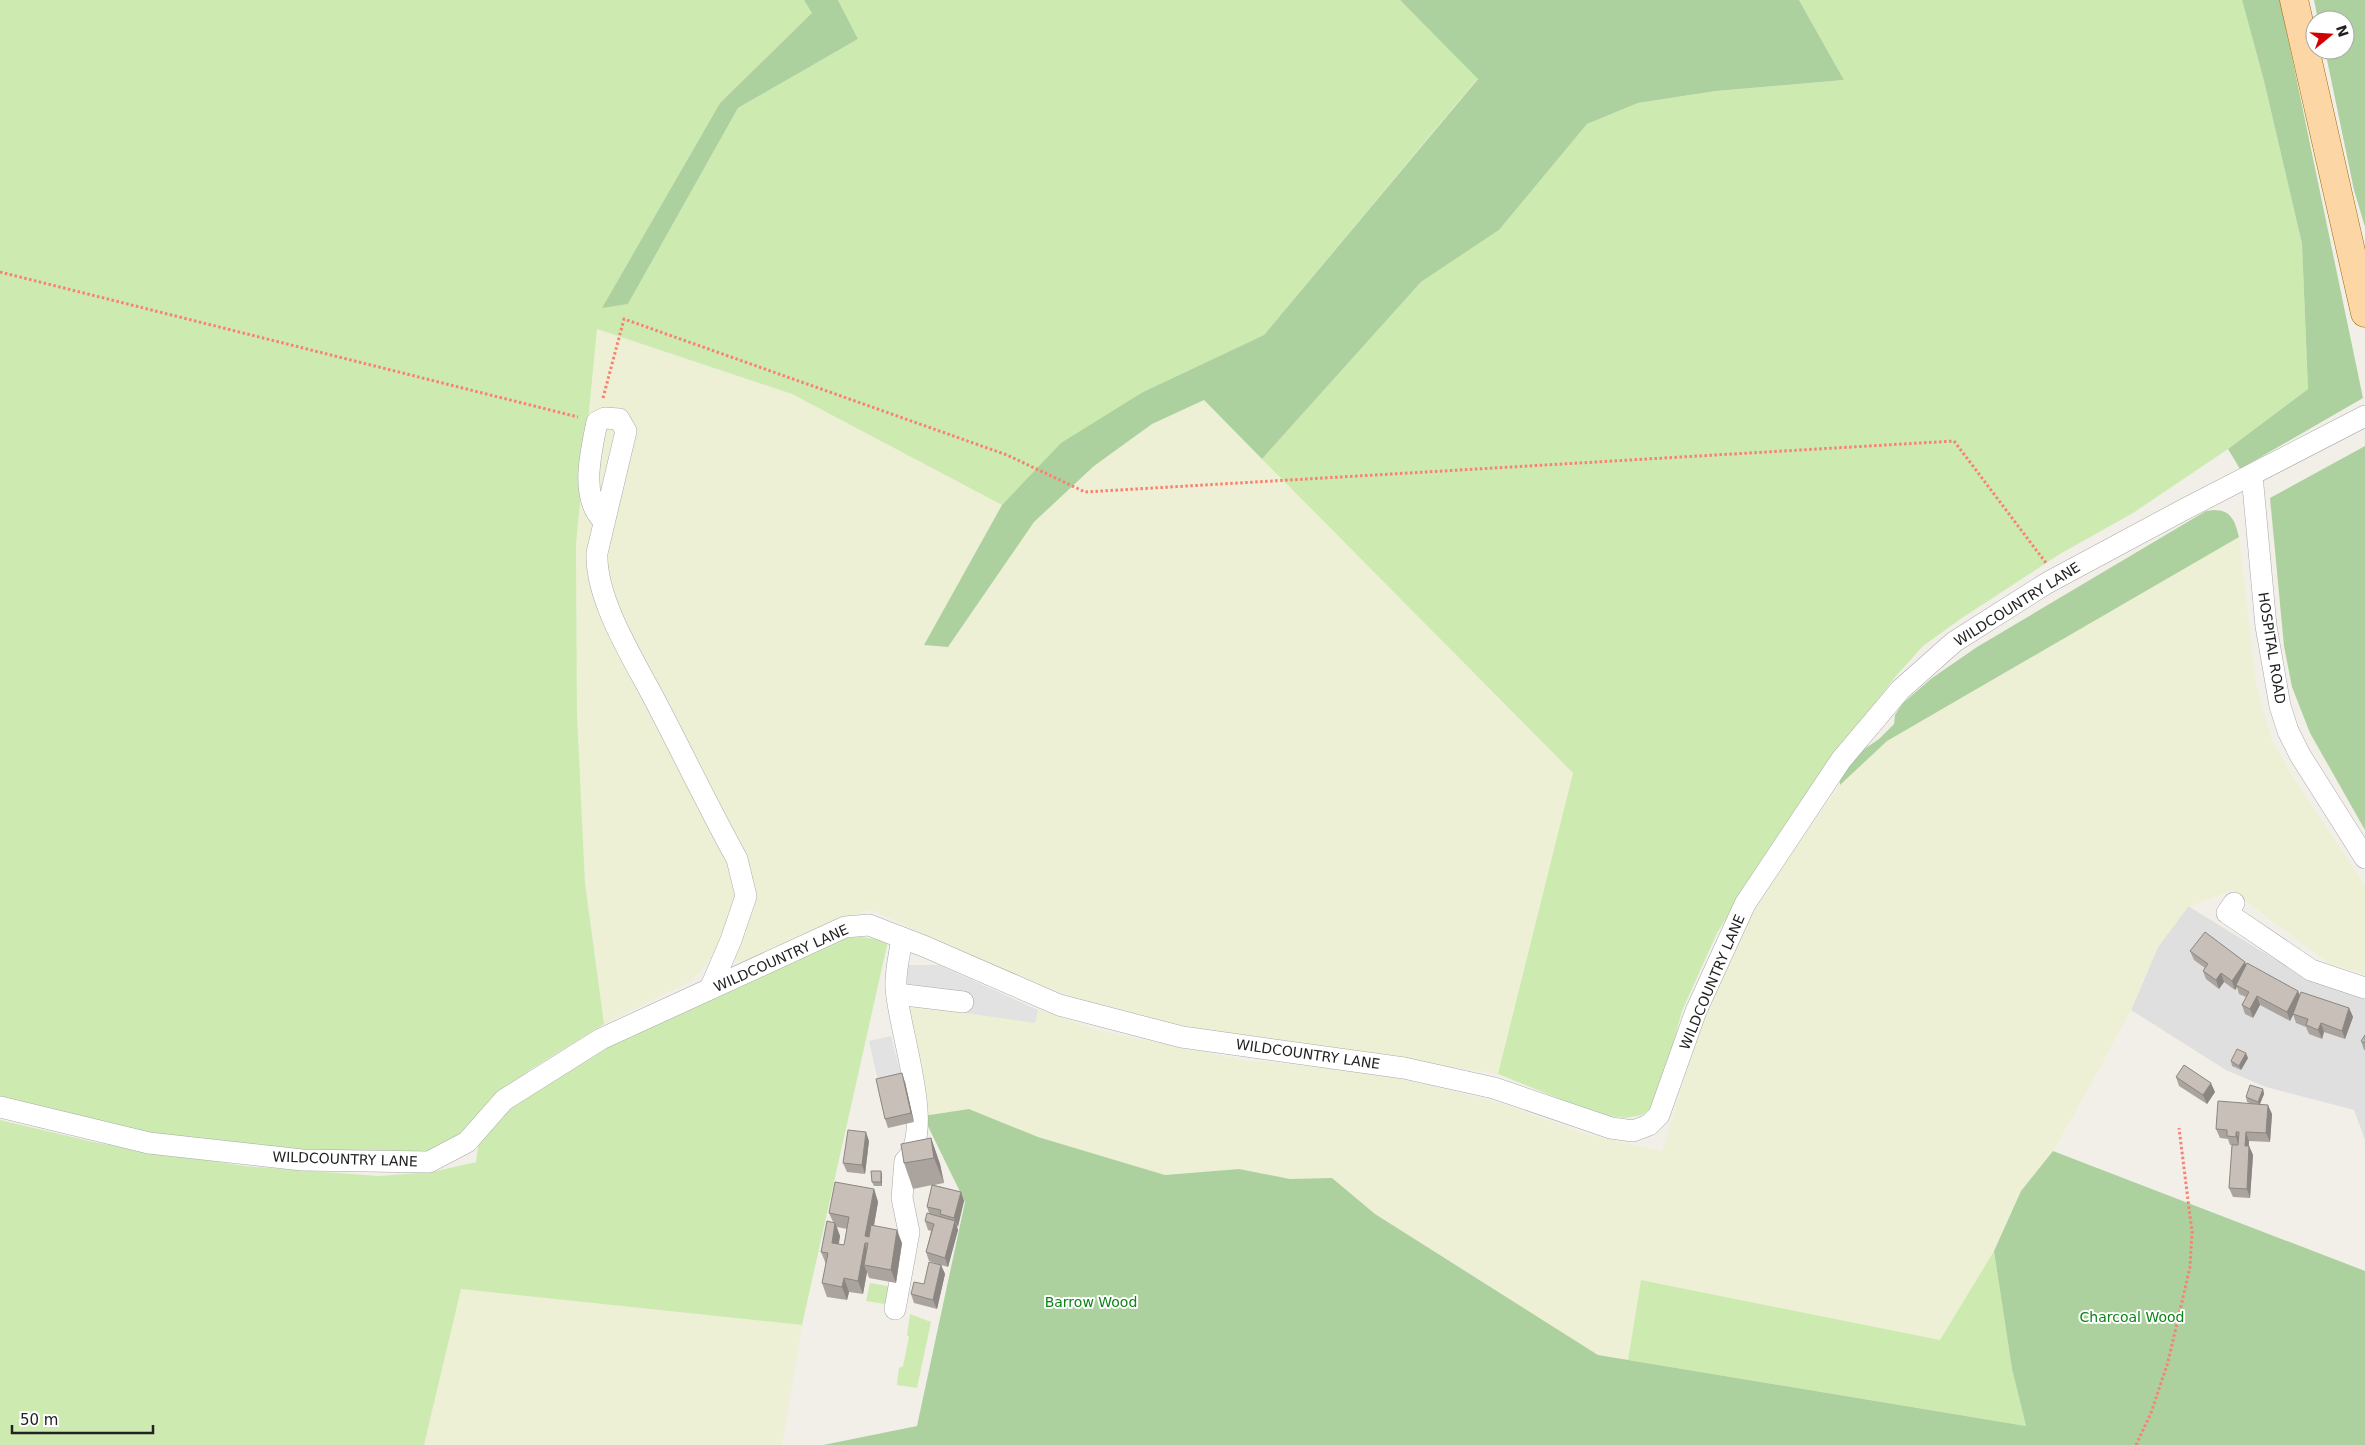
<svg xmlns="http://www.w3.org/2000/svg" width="2365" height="1445" viewBox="0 0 2365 1445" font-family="'DejaVu Sans',sans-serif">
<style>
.residential{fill:#e0dfdf}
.farmland{fill:#eef0d5}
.grass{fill:#cdebb0}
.forest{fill:#add19e}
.parking{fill:#e2e2e2}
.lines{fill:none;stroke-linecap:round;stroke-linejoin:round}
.minor-casing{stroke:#a9a9a9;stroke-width:22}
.major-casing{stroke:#a06b00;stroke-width:29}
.path{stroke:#fa8072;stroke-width:3;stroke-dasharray:2.5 2.5;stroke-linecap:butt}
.minor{stroke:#fff;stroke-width:21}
.major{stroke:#fcd6a4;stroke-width:28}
.wall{fill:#aba49e;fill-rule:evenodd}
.shaded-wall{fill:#8b8681}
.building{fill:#c7bfb8;stroke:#8b8681}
.labels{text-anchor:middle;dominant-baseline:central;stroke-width:4;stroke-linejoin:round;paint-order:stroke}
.street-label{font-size:14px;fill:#222;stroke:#fff}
.park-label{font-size:14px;fill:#0c8416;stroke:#fff}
</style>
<rect width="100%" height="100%" fill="#f2efe9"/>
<path class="residential" d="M 2188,906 L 2305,978 L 2365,995 L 2365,1140 L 2354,1110 L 2266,1087 L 2226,1070 L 2131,1010 L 2158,947 Z"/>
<g class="farmland">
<path d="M 597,329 L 792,394 L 1002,505 L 925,644 L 948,647 L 1034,522 L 1094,466 L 1152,424 L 1204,400 L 1573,773 L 1498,1074 L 1226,1034 L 1152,1019 L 1081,1000 L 997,969 L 870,909 L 743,963 L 726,956 L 711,958 L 693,980 L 604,1024 L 585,883 L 577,714 L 576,544 Z"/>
<path d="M 2239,537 L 2256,683 L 2271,737 L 2294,779 L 2365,885 L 2365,974 L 2331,965 L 2231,890 L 2188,907 L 2158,947 L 2131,1010 L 2086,1093 L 2053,1151 L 2021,1191 L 1994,1251 L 1940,1340 L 1641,1280 L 1628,1360 L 1598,1355 L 1375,1214 L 1332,1178 L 1290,1179 L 1239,1169 L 1165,1175 L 1038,1137 L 969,1109 L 923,1116 L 901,965 L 939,965 L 1031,1007 L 1100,1031 L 1244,1060 L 1328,1068 L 1396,1077 L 1501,1103 L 1585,1134 L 1662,1151 L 1704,1015 L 1736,942 L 1775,876 L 1840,785 L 1887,741 Z"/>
<path d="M 460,1289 L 802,1325 L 782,1445 L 424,1445 Z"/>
</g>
<g class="grass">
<path d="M 0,0 L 804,0 L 813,13 L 720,103 L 603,307 L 628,304 L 738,108 L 858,39 L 838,0 L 1400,0 L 1478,78 L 1264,335 L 1143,392 L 1027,480 L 1002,505 L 792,394 L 597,329 L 576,544 L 577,714 L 585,883 L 604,1024 L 528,1071 L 461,1134 L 432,1150 L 413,1154 L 300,1154 L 148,1134 L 0,1099 Z"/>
<path d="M 1799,0 L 2242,0 L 2264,81 L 2302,244 L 2308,389 L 2228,449 L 2133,513 L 2060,554 L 1962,618 L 1923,646 L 1896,676 L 1865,716 L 1749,882 L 1717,933 L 1682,1011 L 1664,1078 L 1652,1107 L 1642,1115 L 1626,1118 L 1600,1115 L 1498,1074 L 1573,773 L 1262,459 L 1421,282 L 1499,230 L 1587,124 L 1638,103 L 1716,91 L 1844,80 Z"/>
<path d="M 861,937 L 888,941 L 802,1325 L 461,1289 L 424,1445 L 0,1445 L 0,1120 L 98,1143 L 244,1166 L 379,1176 L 432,1172 L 476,1162 L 479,1139 L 510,1106 L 593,1054 L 823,949 L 847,938 Z"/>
<path d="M 1994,1251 L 2012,1369 L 2026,1426 L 1628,1360 L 1641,1280 L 1940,1340 Z"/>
<path d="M 870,1283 L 894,1287 L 891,1305 L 866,1301 Z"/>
<path d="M 910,1314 L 931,1322 L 917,1388 L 897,1385 L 899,1368 L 903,1366 L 909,1337 L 907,1335 Z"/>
</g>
<g class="forest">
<path d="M 804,0 L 838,0 L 858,39 L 738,108 L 628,304 L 602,308 L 720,103 L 812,13 Z"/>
<path d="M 1400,0 L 1799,0 L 1844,80 L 1716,91 L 1638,103 L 1587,124 L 1499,230 L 1421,282 L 1262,459 L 1204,400 L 1152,424 L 1094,466 L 1034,522 L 948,647 L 924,645 L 1002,505 L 1061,443 L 1143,392 L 1264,335 L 1478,79 Z"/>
<path d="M 2242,0 L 2280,0 L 2363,398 L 2240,469 L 2228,449 L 2308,389 L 2302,244 L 2264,81 Z"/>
<path d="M 2314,0 L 2365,0 L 2365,227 L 2354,190 L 2325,50 L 2345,50 L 2345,20 L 2318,20 Z"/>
<path d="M 2365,446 L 2365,830 L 2310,733 L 2292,687 L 2284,646 L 2270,498 Z"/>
<path d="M 2214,510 C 2232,510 2235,522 2239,537 L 1887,741 L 1840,785 L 1840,776 L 1857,754 L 1879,739 L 1894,724 L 1895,715 L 1903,703 L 1932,678 L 1977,647 L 2206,511 Z"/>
<path d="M 969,1109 L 1038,1137 L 1165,1175 L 1239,1169 L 1290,1179 L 1332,1178 L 1375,1214 L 1598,1355 L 2026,1426 L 2012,1369 L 1994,1251 L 2021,1191 L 2053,1151 L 2365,1271 L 2365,1445 L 823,1445 L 917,1426 L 965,1202 L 923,1116 Z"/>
</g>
<g class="parking">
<path d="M 901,965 L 939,965 L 1038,1010 L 1035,1023 L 902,1004 Z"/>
<path d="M 891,1036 L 902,1080 L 879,1085 L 869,1041 Z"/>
</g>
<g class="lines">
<g class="minor-casing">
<g id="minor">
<path d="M 2252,475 L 2266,626 L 2280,706 L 2288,731 L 2300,755 L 2365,858"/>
<path d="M 604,521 C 579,498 591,452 597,422 L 605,418 L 619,419 L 626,431 L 597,553 C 595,602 638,666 660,710 C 686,760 710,810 737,859 L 746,896 L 731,940 L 710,989"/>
<path d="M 2234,903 L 2227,913 L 2311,970 L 2365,988"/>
<path d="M 897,994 L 963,1002"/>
<path d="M 0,1107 L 149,1143 L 302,1160 L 429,1162 L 467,1142 L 504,1100 L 601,1039 L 845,927 L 869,925 L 926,947 L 1059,1005 L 1182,1037 L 1404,1068 L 1494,1088 L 1611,1128 L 1633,1131 L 1649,1125 L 1659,1115 L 1696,1011 L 1745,904 L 1841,760 L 1900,690 L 1954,642 L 2047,583 L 2183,510 L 2365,416"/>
<path d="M 895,1309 L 909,1232 L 902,1198 L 905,1161 C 937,1132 897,1026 896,987 C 895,971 900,953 902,938"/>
</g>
</g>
<g class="major-casing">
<path id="major" d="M 2294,0 L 2365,313"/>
</g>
<g class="path">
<path d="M 0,272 L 578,417"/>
<path d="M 603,398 L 624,319 L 1007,455 L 1085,492 L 1954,441 L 2046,563"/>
<path d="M 2136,1445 L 2151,1413 L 2168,1362 L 2190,1267 L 2192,1232 L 2179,1128"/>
</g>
<use href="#minor" class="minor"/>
<use href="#major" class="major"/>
</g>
<g class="wall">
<path d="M 2190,951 L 2245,962 L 2246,965 L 2298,991 L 2300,995 L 2349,1008 L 2353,1017 L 2345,1039 L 2324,1032 L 2322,1039 L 2309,1034 L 2306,1027 L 2296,1023 L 2293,1014 L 2290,1021 L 2260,1005 L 2253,1018 L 2245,1014 L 2242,1005 L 2246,997 L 2239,994 L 2237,987 L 2235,990 L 2224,982 L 2219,989 L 2206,979 L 2203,971 L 2205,968 L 2194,960 Z"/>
<path d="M 2361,1041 L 2365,1043 L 2365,1050 L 2364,1050 Z"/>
<path d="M 2248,1058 L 2241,1070 L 2232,1066 L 2231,1061 Z"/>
<path d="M 2176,1077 L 2215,1092 L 2207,1104 L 2179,1086 Z"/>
<path d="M 905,1082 L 914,1122 L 888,1128 L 885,1119 Z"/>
<path d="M 2263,1089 L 2264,1094 L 2260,1104 L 2272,1114 L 2270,1142 L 2249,1141 L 2249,1146 L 2253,1155 L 2250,1198 L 2233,1197 L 2229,1188 L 2232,1145 L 2230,1145 L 2228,1139 L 2220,1138 L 2216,1129 L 2252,1104 L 2247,1102 L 2246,1097 Z"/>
<path d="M 931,1138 L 940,1164 L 944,1183 L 934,1185 L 961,1192 L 964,1201 L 957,1227 L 958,1230 L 948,1267 L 941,1265 L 945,1274 L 937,1309 L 914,1303 L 911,1294 L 924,1284 L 941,1265 L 929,1261 L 926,1252 L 931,1231 L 928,1230 L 925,1221 L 929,1213 L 927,1207 L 932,1185 L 913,1189 L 904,1163 Z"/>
<path d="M 869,1141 L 865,1174 L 847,1172 L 843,1163 Z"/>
<path d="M 881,1171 L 882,1175 L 882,1186 L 874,1186 L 872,1182 Z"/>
<path d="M 874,1189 L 878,1202 L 874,1225 L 902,1243 L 896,1283 L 869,1278 L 867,1272 L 863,1294 L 849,1292 L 847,1300 L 827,1297 L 822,1283 L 826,1264 L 821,1252 L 833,1222 L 829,1213 ZM 837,1227 L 847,1229 L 844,1245 L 839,1244 L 840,1236 Z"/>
</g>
<g class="shaded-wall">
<path d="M 2245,962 L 2248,971 L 2236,985 L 2237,987 L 2235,990 L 2232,981 Z"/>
<path d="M 2221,973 L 2224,982 L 2219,989 L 2216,980 Z"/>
<path d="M 2298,991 L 2301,1000 L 2290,1021 L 2287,1012 Z"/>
<path d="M 2257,996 L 2260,1005 L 2253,1018 L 2250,1009 Z"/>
<path d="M 2349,1008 L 2353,1017 L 2345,1039 L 2342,1031 Z"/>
<path d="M 2321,1023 L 2324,1032 L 2322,1039 L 2318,1030 Z"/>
<path d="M 2246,1053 L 2248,1058 L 2241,1070 L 2239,1066 Z"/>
<path d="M 902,1073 L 905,1082 L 914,1122 L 911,1113 Z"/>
<path d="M 2211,1083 L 2215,1092 L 2207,1104 L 2203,1095 Z"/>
<path d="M 2263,1089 L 2264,1094 L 2259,1106 L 2258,1102 Z"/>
<path d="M 2268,1105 L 2272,1114 L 2270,1142 L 2266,1133 Z"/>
<path d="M 866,1132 L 869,1141 L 865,1174 L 862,1165 Z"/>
<path d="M 2236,1132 L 2240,1141 L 2239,1146 L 2236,1137 Z"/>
<path d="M 2246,1132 L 2249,1141 L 2248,1155 L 2245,1146 Z"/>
<path d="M 931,1138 L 940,1164 L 944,1183 L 934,1158 Z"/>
<path d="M 2249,1146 L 2253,1155 L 2250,1198 L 2247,1189 Z"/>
<path d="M 881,1171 L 882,1175 L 882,1186 L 881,1182 Z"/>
<path d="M 874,1189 L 878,1202 L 870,1248 L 865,1236 Z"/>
<path d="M 961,1192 L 964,1201 L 958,1227 L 954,1218 Z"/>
<path d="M 955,1221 L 958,1230 L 948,1267 L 945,1258 Z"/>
<path d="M 835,1223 L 840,1236 L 836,1256 L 832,1243 Z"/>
<path d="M 897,1230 L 902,1243 L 896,1283 L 891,1270 Z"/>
<path d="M 865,1243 L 869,1256 L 864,1265 L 867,1272 L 863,1294 L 858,1281 Z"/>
<path d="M 941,1265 L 945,1274 L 937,1309 L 933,1300 Z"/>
<path d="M 844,1278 L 849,1292 L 847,1300 L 842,1287 Z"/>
</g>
<g class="building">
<path d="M 2205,932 L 2245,962 L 2232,981 L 2221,973 L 2216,980 L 2203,971 L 2208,964 L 2190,951 Z"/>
<path d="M 2247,963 L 2298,991 L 2287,1012 L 2257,996 L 2250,1009 L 2242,1005 L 2249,992 L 2236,985 Z"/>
<path d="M 2301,992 L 2349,1008 L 2342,1031 L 2321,1023 L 2318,1030 L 2306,1025 L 2308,1019 L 2293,1014 Z"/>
<path d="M 2365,1035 L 2365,1043 L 2361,1041 Z"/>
<path d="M 2237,1049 L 2246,1053 L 2239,1066 L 2231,1061 Z"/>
<path d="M 2184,1065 L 2211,1083 L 2203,1095 L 2176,1077 Z"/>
<path d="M 902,1073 L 911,1113 L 885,1119 L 876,1079 Z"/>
<path d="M 2250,1085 L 2263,1089 L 2258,1102 L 2246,1097 Z"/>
<path d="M 2218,1101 L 2268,1105 L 2266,1133 L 2246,1132 L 2245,1146 L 2249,1146 L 2247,1189 L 2229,1188 L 2232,1145 L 2238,1145 L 2239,1132 L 2236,1132 L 2236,1137 L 2227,1136 L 2227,1130 L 2216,1129 Z"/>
<path d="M 848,1130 L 866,1132 L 862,1165 L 843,1163 Z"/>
<path d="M 931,1138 L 934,1158 L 904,1163 L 901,1144 Z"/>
<path d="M 871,1171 L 881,1171 L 881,1182 L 872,1182 Z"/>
<path d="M 835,1182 L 874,1189 L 865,1236 L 869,1237 L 871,1225 L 897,1230 L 891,1270 L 864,1265 L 868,1243 L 865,1243 L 858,1281 L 844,1278 L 842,1287 L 822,1283 L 828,1253 L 821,1252 L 827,1221 L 835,1223 L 832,1243 L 844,1245 L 849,1217 L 829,1213 Z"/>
<path d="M 932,1185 L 961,1192 L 954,1218 L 940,1214 L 941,1210 L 927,1207 Z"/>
<path d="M 927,1213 L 955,1221 L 945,1258 L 926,1252 L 934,1224 L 925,1221 Z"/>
<path d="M 929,1262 L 941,1265 L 933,1300 L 911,1294 L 914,1282 L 924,1284 Z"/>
</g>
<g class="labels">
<g class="street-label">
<text transform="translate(2017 604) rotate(-32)">WILDCOUNTRY LANE</text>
<text transform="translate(2272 648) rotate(81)">HOSPITAL ROAD</text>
<text transform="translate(781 958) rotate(-24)">WILDCOUNTRY LANE</text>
<text transform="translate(1712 982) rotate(-67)">WILDCOUNTRY LANE</text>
<text transform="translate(1308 1054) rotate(8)">WILDCOUNTRY LANE</text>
<text transform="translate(345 1159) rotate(2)">WILDCOUNTRY LANE</text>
</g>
<g class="park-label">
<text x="1091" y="1302">Barrow Wood</text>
<text x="2132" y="1317">Charcoal Wood</text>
</g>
</g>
<g transform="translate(2330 35) rotate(72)"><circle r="24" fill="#ffffff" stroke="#a7a7a7"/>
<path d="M0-4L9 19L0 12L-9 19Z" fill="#d40000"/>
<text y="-8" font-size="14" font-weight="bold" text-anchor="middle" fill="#222222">N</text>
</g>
<path d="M12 1425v8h141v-8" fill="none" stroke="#222222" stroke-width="2.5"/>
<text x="20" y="1425" font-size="15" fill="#222222" stroke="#ffffff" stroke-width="4" paint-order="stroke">50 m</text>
</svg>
